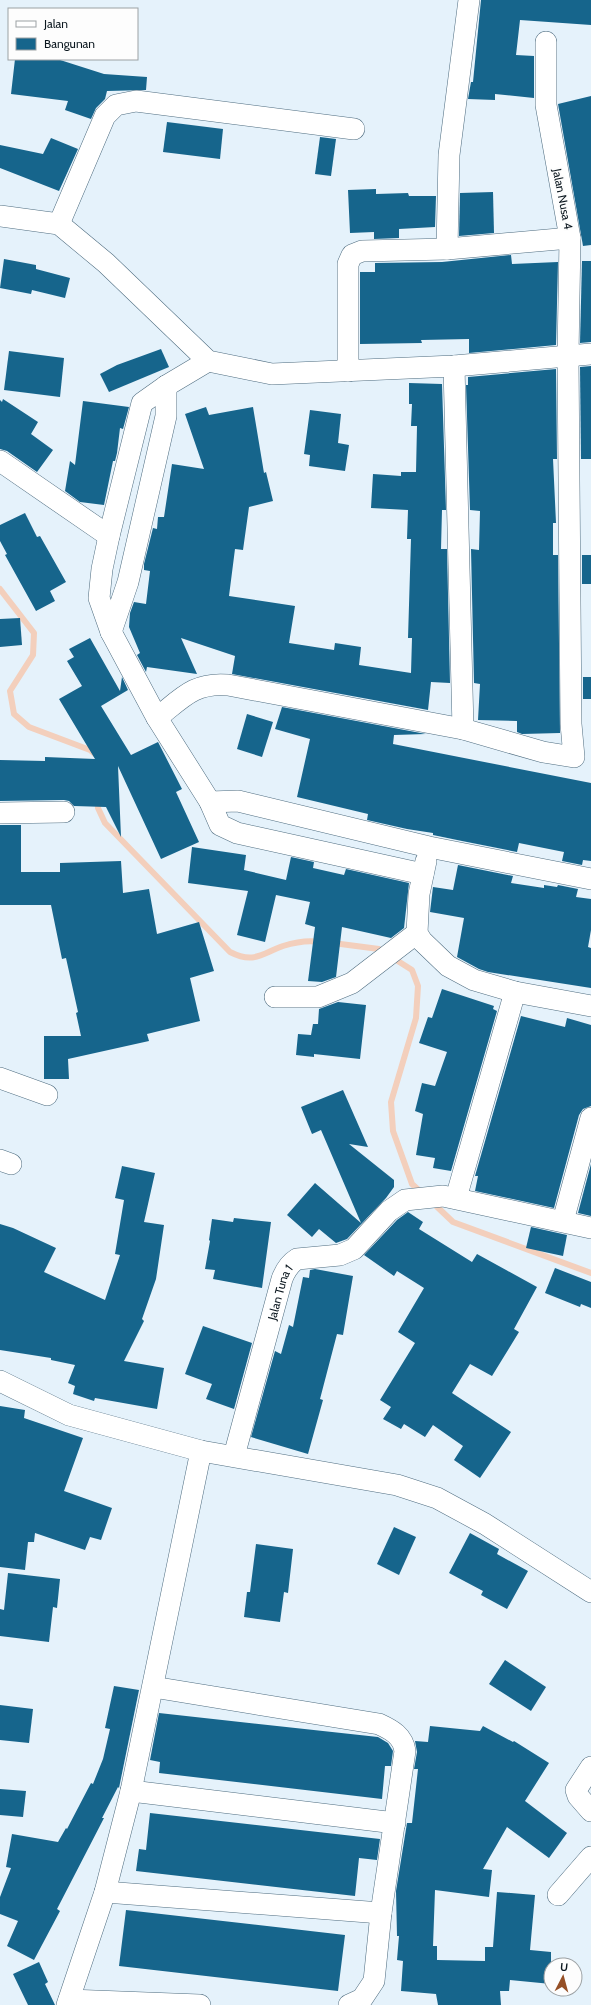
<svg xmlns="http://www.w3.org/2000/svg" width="591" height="2005" viewBox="0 0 591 2005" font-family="Cabin,sans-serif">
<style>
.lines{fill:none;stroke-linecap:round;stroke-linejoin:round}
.stream{stroke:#f3cfbc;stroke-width:6}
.building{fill:#16658c}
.minor-casing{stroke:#4f6d80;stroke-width:22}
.minor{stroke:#fff;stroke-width:21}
.labels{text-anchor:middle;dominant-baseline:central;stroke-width:4;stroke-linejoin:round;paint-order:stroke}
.street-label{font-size:12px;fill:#0b171f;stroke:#fdfdfd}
</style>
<rect width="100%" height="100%" fill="#e5f2fb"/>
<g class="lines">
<g class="stream">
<path d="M 0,589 L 34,633 L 33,655 L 10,691 L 14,714 L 29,727 L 90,750 L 96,755"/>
<path d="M 98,800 L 98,808 L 105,823 L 230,952 C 254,964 261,954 283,946 C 296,942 308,940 320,942"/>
<path d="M 333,943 L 379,949 L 412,970 L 418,986 L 416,1018 L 391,1102 L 393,1131 L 412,1184 L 422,1193"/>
<path d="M 432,1202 L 453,1222 L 591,1273"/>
</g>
</g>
<g class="building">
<path d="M 481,0 L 591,0 L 591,25 L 520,20 L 516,55 L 534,56 L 534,98 L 495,94 L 495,100 L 468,99 L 471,82 L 473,82 Z"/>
<path d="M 15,59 L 57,59 L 104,74 L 147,77 L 146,90 L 107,91 L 105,99 L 96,108 L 91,119 L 65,110 L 68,101 L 11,94 Z"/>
<path d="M 591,96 L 591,245 L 583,246 L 558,104 Z"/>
<path d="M 167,122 L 223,129 L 220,159 L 163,152 Z"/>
<path d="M 320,137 L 336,139 L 331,176 L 315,174 Z"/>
<path d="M 51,138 L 78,149 L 59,191 L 0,168 L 0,145 L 43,154 Z"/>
<path d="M 376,189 L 376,194 L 408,193 L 409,196 L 436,196 L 435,227 L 399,229 L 399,238 L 374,239 L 374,232 L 350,233 L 348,190 Z"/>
<path d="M 493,192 L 494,233 L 459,236 L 460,193 Z"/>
<path d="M 511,255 L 512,264 L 558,262 L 556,345 L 469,353 L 469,339 L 421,340 L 422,343 L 360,344 L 360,272 L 375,272 L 375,263 L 442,262 Z"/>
<path d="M 4,259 L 36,265 L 36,269 L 70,278 L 65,298 L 32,290 L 31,294 L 0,288 Z"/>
<path d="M 582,261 L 591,261 L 591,342 L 580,343 Z"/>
<path d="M 161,349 L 169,367 L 109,392 L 100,374 L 117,365 Z"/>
<path d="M 9,351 L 64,358 L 60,397 L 4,390 Z"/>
<path d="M 591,366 L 591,459 L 581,459 L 580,367 Z"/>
<path d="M 556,369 L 557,459 L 553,459 L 556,523 L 553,523 L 553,555 L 558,555 L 560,733 L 522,734 L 517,732 L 517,721 L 478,720 L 480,684 L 474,683 L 471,549 L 479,550 L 480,511 L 470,510 L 466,385 L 468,385 L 468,377 Z"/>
<path d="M 409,383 L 442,384 L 446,510 L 442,510 L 441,549 L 447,549 L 450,683 L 431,682 L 428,710 L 232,674 L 235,656 L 181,638 L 197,674 L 147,667 L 146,672 L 137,655 L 140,653 L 129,627 L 130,613 L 134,602 L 146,604 L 150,571 L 144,570 L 144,564 L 153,528 L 157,529 L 158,517 L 164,517 L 172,464 L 204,469 L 185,414 L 206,407 L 209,415 L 253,407 L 264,473 L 266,472 L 273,501 L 249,507 L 243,550 L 235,549 L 229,596 L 295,606 L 289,643 L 334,650 L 335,643 L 361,647 L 359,665 L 411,673 L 412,638 L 408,638 L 411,539 L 407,539 L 408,510 L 371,508 L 373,474 L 401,476 L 401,472 L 416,472 L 417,426 L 411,426 L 412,404 L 409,404 Z"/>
<path d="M 3,399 L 38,422 L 31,434 L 53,450 L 37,472 L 7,451 L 0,449 L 0,400 L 2,402 Z"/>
<path d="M 83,401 L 129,407 L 123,429 L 120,428 L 117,453 L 115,461 L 113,461 L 104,505 L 80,502 L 65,491 L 70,461 L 75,465 Z"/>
<path d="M 310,410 L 341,414 L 338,443 L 349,445 L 345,471 L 309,466 L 310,455 L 304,454 Z"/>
<path d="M 25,513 L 37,537 L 40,536 L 66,582 L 50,591 L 55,601 L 36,611 L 5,555 L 7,554 L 0,541 L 0,525 Z"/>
<rect x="582" y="555" width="9" height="29"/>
<path d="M 20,618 L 22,645 L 0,647 L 0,619 Z"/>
<path d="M 90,638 L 120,691 L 122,677 L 128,690 L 101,706 L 131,755 L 158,742 L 182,789 L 176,792 L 199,842 L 161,859 L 118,766 L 121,837 L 106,807 L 74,806 L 69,801 L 64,800 L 0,801 L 0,760 L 45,761 L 45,757 L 95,759 L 59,699 L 82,686 L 67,661 L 74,657 L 69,649 Z"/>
<rect x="583" y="677" width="8" height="22"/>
<path d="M 282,707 L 426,734 L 394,735 L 393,744 L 591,783 L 591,861 L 583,860 L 582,865 L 562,861 L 564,852 L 519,843 L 517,852 L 462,841 L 433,835 L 433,833 L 407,829 L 367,820 L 368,814 L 297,797 L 310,739 L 275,729 Z"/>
<path d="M 247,714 L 273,722 L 262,757 L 237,749 Z"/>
<path d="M 0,825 L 21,825 L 21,872 L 60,872 L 60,863 L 121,861 L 123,893 L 149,889 L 157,934 L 199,922 L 214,971 L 190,978 L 200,1021 L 147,1034 L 149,1041 L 68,1059 L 69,1079 L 44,1079 L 44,1036 L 81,1036 L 76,1013 L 78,1012 L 66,958 L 62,959 L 51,905 L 0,905 Z"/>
<path d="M 192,847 L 246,855 L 244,870 L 286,880 L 291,857 L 314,862 L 313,868 L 344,875 L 346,869 L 409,883 L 404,928 L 391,938 L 342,927 L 336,977 L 322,982 L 308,981 L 315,927 L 305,924 L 310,902 L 276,895 L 265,942 L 237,935 L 248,891 L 188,883 Z"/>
<path d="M 458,865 L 513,876 L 511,883 L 544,888 L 544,885 L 557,887 L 558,885 L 578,889 L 576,897 L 591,899 L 591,930 L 588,947 L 591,948 L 591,988 L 488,972 L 479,969 L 457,957 L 464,918 L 430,912 L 433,887 L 453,890 Z"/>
<path d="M 442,989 L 494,1006 L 493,1009 L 497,1011 L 451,1171 L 433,1168 L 435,1158 L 416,1155 L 423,1114 L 415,1111 L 422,1083 L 435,1086 L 447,1052 L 419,1043 L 428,1017 L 432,1018 Z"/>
<path d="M 338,1002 L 366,1005 L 360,1059 L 314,1054 L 314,1057 L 296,1055 L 298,1034 L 311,1035 L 313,1024 L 318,1024 L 319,1009 Z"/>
<path d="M 521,1016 L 565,1027 L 567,1018 L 591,1025 L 591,1106 L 583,1109 L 579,1115 L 554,1208 L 475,1191 L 478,1176 L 475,1176 Z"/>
<path d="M 343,1090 L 368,1147 L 349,1144 L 394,1180 L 394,1187 L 386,1198 L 347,1239 L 336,1243 L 319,1229 L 312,1237 L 287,1215 L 315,1183 L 361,1223 L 321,1130 L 312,1134 L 301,1107 Z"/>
<path d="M 591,1164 L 591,1216 L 578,1213 Z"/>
<path d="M 122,1166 L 155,1173 L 144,1222 L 164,1225 L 156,1279 L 142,1319 L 144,1321 L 124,1361 L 164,1368 L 157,1409 L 95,1398 L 94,1401 L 73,1394 L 75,1386 L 68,1383 L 75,1365 L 51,1360 L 51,1358 L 0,1350 L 0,1224 L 13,1228 L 56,1248 L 44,1272 L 105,1300 L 120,1255 L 115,1254 L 124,1200 L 115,1198 Z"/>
<path d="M 408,1212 L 423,1222 L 419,1229 L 472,1262 L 477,1254 L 537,1287 L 514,1329 L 519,1332 L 492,1376 L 470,1364 L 452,1393 L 511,1432 L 480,1478 L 454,1460 L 463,1446 L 433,1425 L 425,1437 L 404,1424 L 401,1429 L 383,1419 L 391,1407 L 380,1400 L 415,1343 L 398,1332 L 424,1288 L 397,1271 L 394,1276 L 364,1255 L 397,1220 Z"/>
<path d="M 234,1218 L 271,1222 L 262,1288 L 213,1279 L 215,1270 L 205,1269 L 210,1241 L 209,1240 L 212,1219 L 233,1222 Z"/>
<path d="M 531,1227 L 567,1235 L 563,1256 L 526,1248 Z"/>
<path d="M 555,1268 L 591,1282 L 591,1308 L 581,1304 L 580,1307 L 545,1293 Z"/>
<path d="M 315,1269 L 353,1276 L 343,1335 L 337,1334 L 320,1399 L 323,1400 L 308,1454 L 251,1437 L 275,1351 L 281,1354 L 289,1325 L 293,1327 L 303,1277 L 309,1278 L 310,1270 Z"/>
<path d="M 203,1326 L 252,1343 L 234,1409 L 206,1399 L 212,1384 L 185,1374 Z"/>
<path d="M 0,1406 L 25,1410 L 24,1418 L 83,1438 L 64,1491 L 112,1508 L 101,1540 L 90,1537 L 85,1550 L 35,1533 L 34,1542 L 28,1542 L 25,1570 L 0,1567 Z"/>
<path d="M 394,1527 L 416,1537 L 399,1575 L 377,1564 Z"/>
<path d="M 470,1533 L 499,1549 L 497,1554 L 528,1571 L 507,1609 L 481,1595 L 483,1591 L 449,1573 Z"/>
<path d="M 256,1544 L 293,1549 L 288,1593 L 284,1592 L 280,1622 L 244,1617 L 247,1592 L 250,1592 Z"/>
<path d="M 8,1573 L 60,1579 L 57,1608 L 53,1607 L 49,1642 L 0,1636 L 0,1609 L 4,1610 Z"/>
<path d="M 505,1660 L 546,1687 L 531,1711 L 489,1684 Z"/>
<path d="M 114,1686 L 139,1690 L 119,1788 L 118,1787 L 102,1818 L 104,1818 L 57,1909 L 60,1911 L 34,1960 L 7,1946 L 18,1921 L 0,1914 L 0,1897 L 11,1868 L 6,1867 L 12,1834 L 58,1842 L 66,1828 L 67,1829 L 91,1783 L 93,1784 L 103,1759 L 110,1729 L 105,1728 Z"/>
<path d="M 0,1705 L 33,1709 L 29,1743 L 0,1740 Z"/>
<path d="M 159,1713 L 378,1737 L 388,1743 L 393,1751 L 391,1766 L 385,1766 L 382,1799 L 159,1773 L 160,1762 L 150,1760 Z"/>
<path d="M 430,1726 L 480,1731 L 483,1726 L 513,1742 L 514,1741 L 549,1763 L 525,1801 L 567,1833 L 549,1858 L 507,1827 L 483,1869 L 492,1870 L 489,1897 L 435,1890 L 433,1946 L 437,1946 L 437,1960 L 485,1961 L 485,1947 L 493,1947 L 497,1892 L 535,1895 L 530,1950 L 551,1952 L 551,1984 L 510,1980 L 509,1991 L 500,1991 L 501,2005 L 438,2005 L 436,1994 L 401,1991 L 403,1961 L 397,1960 L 399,1936 L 397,1936 L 396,1891 L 407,1823 L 412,1823 L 418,1769 L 414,1769 L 417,1752 L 415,1741 L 428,1742 Z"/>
<path d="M 0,1789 L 26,1791 L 23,1817 L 0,1815 Z"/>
<path d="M 150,1813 L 380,1839 L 377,1860 L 359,1858 L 355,1896 L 136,1871 L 139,1849 L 146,1850 Z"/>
<path d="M 126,1910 L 345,1935 L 338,1991 L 119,1966 Z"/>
<path d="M 39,1962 L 48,1982 L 45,1984 L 55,2005 L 28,2005 L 13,1974 Z"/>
</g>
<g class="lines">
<g class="minor-casing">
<g id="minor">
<path d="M 0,216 L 59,224 L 106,263 L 208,361 L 272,374 L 454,366 L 591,354"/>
<path d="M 59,224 L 105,116 L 116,105 L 136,101 L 354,129"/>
<path d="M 447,249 L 449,155 L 469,0"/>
<path d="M 208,361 L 166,386 L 142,403 L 109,536 L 102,569 L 99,598 L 111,632 L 157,718 L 210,802 L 220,825 L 237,833 L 423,874"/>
<path d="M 454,366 L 463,729"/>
<path d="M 348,371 L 348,264 L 352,255 L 362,251 L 447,249 L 570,238"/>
<path d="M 0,461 L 109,536"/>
<path d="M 111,632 L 128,582 L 166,416 L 166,386"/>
<path d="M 157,718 C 182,698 194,682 228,685 L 463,729 L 543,752 L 574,757 L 571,724 L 568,356 L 570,238 L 546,105 L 546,42"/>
<path d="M 210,802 L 238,801 L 429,847 L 591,879"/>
<path d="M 0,813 L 64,812"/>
<path d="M 426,861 L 419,894 L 417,933 L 422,941 L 448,966 L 474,980 L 515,992 L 591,1006"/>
<path d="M 275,997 L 318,997 L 352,983 L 417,933"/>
<path d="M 0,1078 L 47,1095"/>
<path d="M 0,1160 L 11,1164"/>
<path d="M 456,1198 L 515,992"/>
<path d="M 563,1221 L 591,1118"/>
<path d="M 0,1381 L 69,1415 L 201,1451 L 397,1485 L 437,1498 L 485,1524 L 591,1592"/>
<path id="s1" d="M 234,1456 L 282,1279 C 285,1271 289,1264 297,1259 L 340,1255 L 354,1249 L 389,1211 L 405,1200 L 443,1196 L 591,1228"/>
<path d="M 153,1687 L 379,1724 C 392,1730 403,1736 405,1751 L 381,1913 L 374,1981 L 362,1999 L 349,2005"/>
<path d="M 591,1767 L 576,1790 L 578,1796 L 591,1811"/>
<path d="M 131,1791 L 395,1823"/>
<path d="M 105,1892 L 381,1913"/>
<path d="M 558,1895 L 591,1857"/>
<path d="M 69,2000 L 200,2005"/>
<path d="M 67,2005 L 105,1892 L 131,1791 L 201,1451"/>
</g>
</g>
<use href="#minor" class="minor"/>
</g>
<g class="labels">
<g class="street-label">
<text transform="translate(563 199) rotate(79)">Jalan Nusa 4</text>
<text stroke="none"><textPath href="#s1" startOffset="170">Jalan Tuna 1</textPath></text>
</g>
</g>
<rect x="8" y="8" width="130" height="52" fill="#fdfdfd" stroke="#9ca1a4"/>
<rect x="16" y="21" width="20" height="6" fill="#ffffff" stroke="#9ca1a4"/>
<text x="44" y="28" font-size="12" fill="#0b171f">Jalan</text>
<rect x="16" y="38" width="20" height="12" fill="#16658c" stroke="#9ca1a4"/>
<text x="44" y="48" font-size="12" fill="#0b171f">Bangunan</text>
<g transform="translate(563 1977) rotate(6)"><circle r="19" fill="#fdfdfd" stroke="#9ca1a4"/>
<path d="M0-3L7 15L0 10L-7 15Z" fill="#954f26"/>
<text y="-6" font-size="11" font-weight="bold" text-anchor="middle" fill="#0b171f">U</text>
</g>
</svg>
